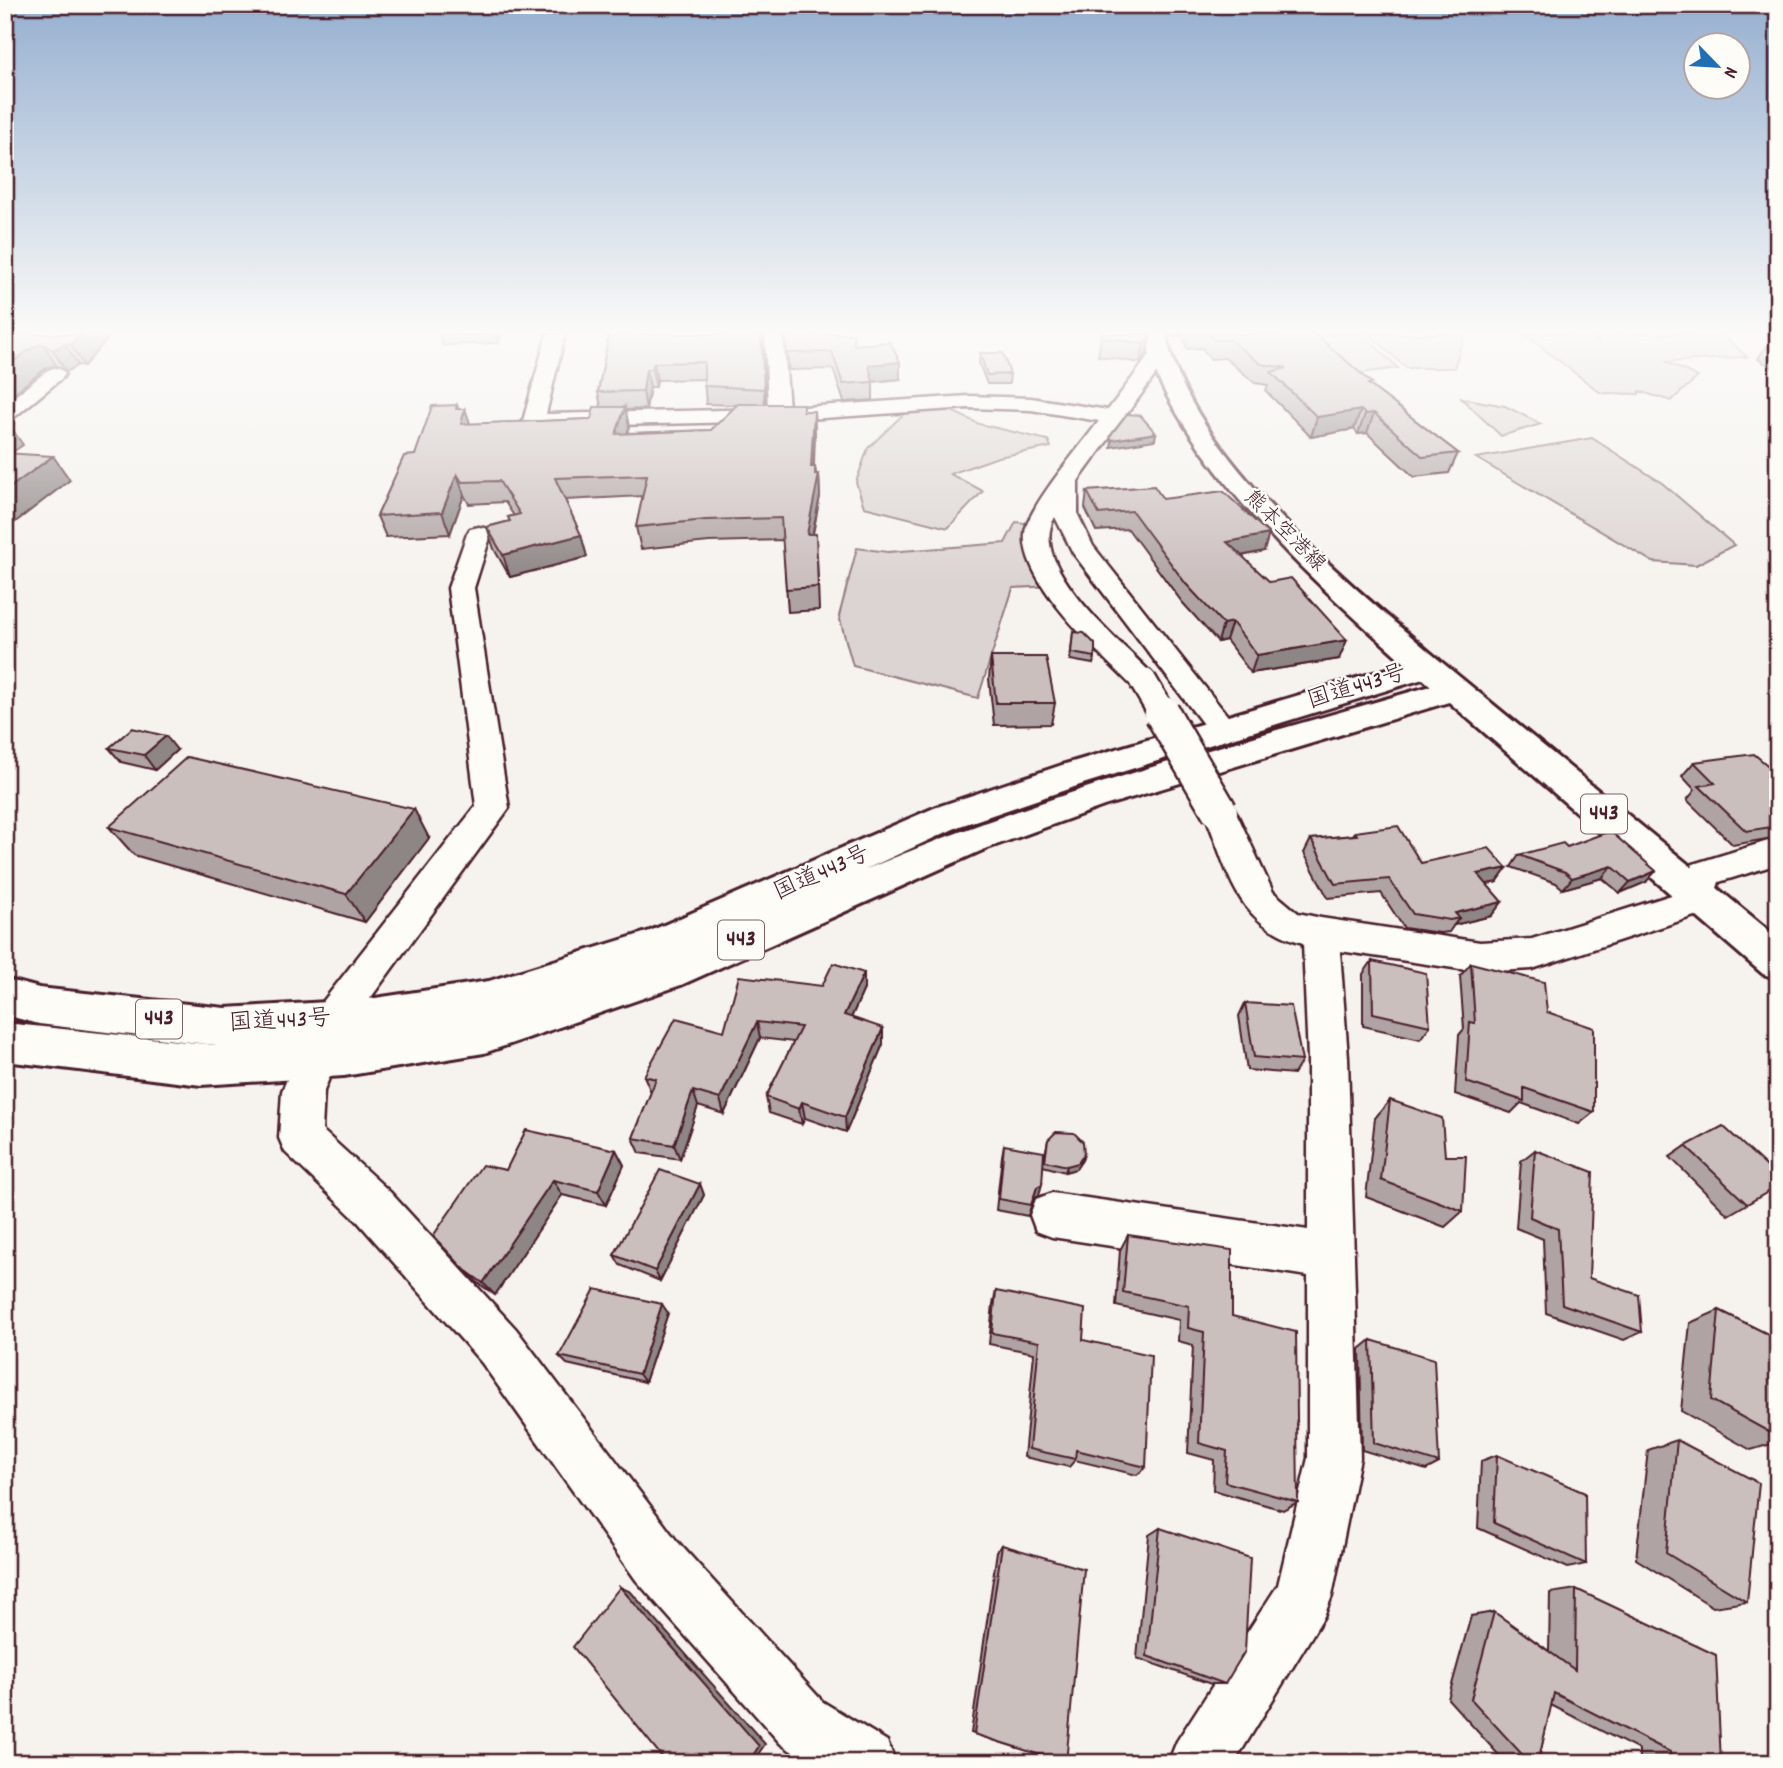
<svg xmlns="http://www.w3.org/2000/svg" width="1783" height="1768" viewBox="0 0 1783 1768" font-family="Dekko,'Klee One',sans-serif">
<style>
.green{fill:#dcd4d2;stroke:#937a7e;stroke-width:2}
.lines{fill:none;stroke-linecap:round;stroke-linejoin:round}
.minor-casing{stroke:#4a1f2b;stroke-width:5}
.major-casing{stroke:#4a1f2b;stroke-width:6}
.highway-casing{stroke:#4a1f2b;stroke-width:6}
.minor{fill:#fdfcf7;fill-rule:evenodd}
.major{fill:#fdfcf7;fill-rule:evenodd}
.highway{fill:#fdfcf7;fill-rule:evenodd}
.minor-bridge-far1-casing{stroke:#4a1f2b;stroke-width:31;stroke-linecap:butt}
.minor-bridge-casing{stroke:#4a1f2b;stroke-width:39;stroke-linecap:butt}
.minor-bridge-far1{stroke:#fdfcf7;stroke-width:26}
.minor-bridge{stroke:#fdfcf7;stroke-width:34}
.wall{fill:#afa4a3;stroke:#4a1f2b;stroke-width:2;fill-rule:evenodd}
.shaded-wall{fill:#8e8685;stroke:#4a1f2b;stroke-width:2}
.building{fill:#cbbfbe;stroke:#4a1f2b;stroke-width:2}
.labels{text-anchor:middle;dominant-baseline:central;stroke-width:5;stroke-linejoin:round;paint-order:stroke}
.far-street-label{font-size:21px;fill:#4a1f2b;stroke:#fdfcf7}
.shield{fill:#fdfcf7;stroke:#806168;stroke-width:2}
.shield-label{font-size:23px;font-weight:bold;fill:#4a1f2b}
.street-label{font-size:24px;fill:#4a1f2b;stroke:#fdfcf7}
</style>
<rect width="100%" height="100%" fill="#f6f3ef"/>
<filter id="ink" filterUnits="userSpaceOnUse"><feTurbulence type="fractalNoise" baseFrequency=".0143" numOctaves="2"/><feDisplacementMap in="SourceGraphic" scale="14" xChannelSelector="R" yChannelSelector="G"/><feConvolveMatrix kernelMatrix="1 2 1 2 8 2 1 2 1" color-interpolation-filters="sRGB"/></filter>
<g filter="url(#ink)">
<g class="green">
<path d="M 1303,334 L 1363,334 L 1398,368 L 1347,375 Z"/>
<path d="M 1369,334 L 1465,334 L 1454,368 L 1406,368 Z"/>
<path d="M 1524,334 L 1585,334 L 1599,344 L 1593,334 L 1722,334 L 1747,357 L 1666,362 L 1698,377 L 1671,401 L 1639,391 L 1639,394 L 1601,393 Z"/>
<path d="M 1461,398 L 1505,406 L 1541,424 L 1501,436 Z"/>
<path d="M 937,404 L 979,424 L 1048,440 L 1051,447 L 998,457 L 950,474 L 983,491 L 948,528 L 864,507 L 856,482 L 868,448 L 910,408 Z"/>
<path d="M 1592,438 L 1662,483 L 1734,545 L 1696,565 L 1653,562 L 1476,458 Z"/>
<path d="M 1016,522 L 1033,524 L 1054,586 L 1013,588 L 978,698 L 853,666 L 839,616 L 857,548 L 888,552 L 1005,543 Z"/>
</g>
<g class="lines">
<g class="minor-casing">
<g id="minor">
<path d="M 547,334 L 565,334 L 546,414 L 768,409 L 765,334 L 783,334 L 789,408 L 968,396 L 1031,398 L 1108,410 L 1152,352 L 1166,352 L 1169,356 L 1078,481 L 1078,515 L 1093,546 L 1238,729 L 1234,736 L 1223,739 L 1212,736 L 1073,553 L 1055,517 C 1025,565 1124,644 1153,675 L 1157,681 L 1153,687 L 1143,690 L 1133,687 C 1102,655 1006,571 1028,522 C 1042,490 1078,450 1099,421 L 1031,410 L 968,408 L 779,421 L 534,427 L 523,421 Z"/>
<path d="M 55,368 L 62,370 L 65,374 L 62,378 L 12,419 L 5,421 L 5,404 L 48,370 Z"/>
<path d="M 479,527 L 488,529 L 491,534 L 474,588 L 509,808 L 348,1029 L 324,1091 L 322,1130 L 390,1192 L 516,1329 L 676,1540 L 823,1702 L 887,1741 L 896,1763 L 809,1763 L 781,1744 L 636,1580 L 482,1363 L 358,1222 L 285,1152 L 279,1138 L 282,1091 L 318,1008 L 476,806 L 448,588 L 467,534 L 470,529 Z"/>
<path d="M 1220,800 L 1232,804 L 1236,812 L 1273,892 L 1298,913 L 1321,918 L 1480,942 L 1532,939 L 1681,892 L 1693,864 L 1778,838 L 1778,864 L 1719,882 L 1717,888 L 1724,898 L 1719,908 L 1532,969 L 1480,972 L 1340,951 L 1348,1058 L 1360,1458 L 1332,1596 L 1324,1616 L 1234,1763 L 1168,1763 L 1177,1741 L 1278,1585 L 1308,1458 L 1308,1276 L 1052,1237 L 1036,1231 L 1030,1215 L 1036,1199 L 1052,1193 L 1308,1230 L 1308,1058 L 1303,943 C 1234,924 1229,871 1204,812 L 1208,804 Z"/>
</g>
</g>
<g class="major-casing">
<path id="major" d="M 1146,334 L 1166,334 C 1185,450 1353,587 1439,660 L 1444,667 L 1439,674 L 1428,677 L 1417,674 C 1332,598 1247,523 1185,426 C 1167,397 1150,369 1146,334 Z"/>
</g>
<g class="highway-casing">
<path id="highway" d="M 1428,657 L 1439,660 L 1778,938 L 1778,979 L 1763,974 L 1449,702 L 1104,806 L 985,849 L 681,985 L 484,1053 L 344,1076 L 201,1085 L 5,1061 L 5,1023 L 216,1045 L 39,1024 L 5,1015 L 5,979 L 39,988 L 225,1008 L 362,1000 L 489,981 L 650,931 L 934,808 L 1062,765 ZM 1423,679 L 1431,686 C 1240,741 1047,792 864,870 L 960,826 L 1086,783 Z"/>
</g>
<use href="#minor" class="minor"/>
<use href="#major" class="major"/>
<use href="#highway" class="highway"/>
<g class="minor-bridge-far1-casing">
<path id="minor-bridge-far1" d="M 1143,681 L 1163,715"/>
</g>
<g class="minor-bridge-casing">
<path id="minor-bridge" d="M 1162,713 L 1220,812"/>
</g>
<use href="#minor-bridge-far1" class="minor-bridge-far1"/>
<use href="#minor-bridge" class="minor-bridge"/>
</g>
<g class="wall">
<path d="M 5,334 L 109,337 L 84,366 L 78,365 L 66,372 L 56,365 L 46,368 Z"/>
<path d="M 439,334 L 502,334 L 498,343 L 442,345 Z"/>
<path d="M 609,334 L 762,334 L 765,404 L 803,411 L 814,411 L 815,432 L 814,467 L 815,467 L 816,474 L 819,474 L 820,496 L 813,534 L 817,556 L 819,610 L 788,612 L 783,540 L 709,542 L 641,549 L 636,527 L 643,496 L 565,500 L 581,535 L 587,557 L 510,577 L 494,549 L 487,527 L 510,521 L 508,517 L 514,516 L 505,502 L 469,504 L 464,495 L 450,534 L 386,537 L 377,516 L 415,455 L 459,409 L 465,409 L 470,424 L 591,419 L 601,407 L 598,392 ZM 704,379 L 706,404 L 737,405 L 711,430 L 627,433 L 629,427 L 625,410 L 646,409 L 650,387 L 656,387 L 657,380 Z"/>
<path d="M 785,334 L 854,345 L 900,379 L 873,382 L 873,400 L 844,402 L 833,369 L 789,370 Z"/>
<path d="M 1150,334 L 1147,353 L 1140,363 L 1098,356 L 1101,337 Z"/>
<path d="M 1168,334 L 1315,334 L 1371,386 L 1458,453 L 1449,473 L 1414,477 L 1367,433 L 1358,434 L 1354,429 L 1311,437 L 1266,391 L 1268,385 L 1255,383 L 1225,358 L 1210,359 L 1202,348 L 1187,349 L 1183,336 L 1169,336 Z"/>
<path d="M 1770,340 L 1778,340 L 1778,371 L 1758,359 Z"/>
<path d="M 980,353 L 1010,374 L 1009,384 L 987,384 L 979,363 Z"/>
<path d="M 1087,491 L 1163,499 L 1264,551 L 1242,556 L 1339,659 L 1251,673 L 1226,640 L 1218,642 L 1182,602 L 1128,529 L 1096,531 L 1085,508 Z"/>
<path d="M 1073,632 L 1095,657 L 1093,664 L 1070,660 Z"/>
<path d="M 991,657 L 1055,703 L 1051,724 L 994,725 L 989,679 Z"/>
<path d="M 109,748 L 177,750 L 155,770 L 121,762 Z"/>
<path d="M 1694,762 L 1778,774 L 1778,837 L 1733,845 L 1687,800 L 1695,790 L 1682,776 Z"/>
<path d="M 109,827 L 429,838 L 365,922 L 134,855 Z"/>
<path d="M 1355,832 L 1421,863 L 1507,868 L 1497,882 L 1486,884 L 1502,902 L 1491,916 L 1454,925 L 1449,932 L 1440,933 L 1404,928 L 1381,893 L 1328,898 L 1304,853 L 1311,839 L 1353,835 Z"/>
<path d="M 1567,847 L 1646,882 L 1620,893 L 1602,878 L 1563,889 L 1556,883 L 1511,867 L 1519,855 Z"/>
<path d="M 1372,961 L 1430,1026 L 1420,1039 L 1363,1026 L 1363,974 Z"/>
<path d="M 1471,963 L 1547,1012 L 1594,1112 L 1579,1124 L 1521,1103 L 1511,1113 L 1455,1094 L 1459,1035 L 1464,1029 L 1460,976 Z"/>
<path d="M 864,973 L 864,989 L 851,1018 L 883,1044 L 846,1132 L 805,1118 L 802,1124 L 769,1113 L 766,1097 L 794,1042 L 760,1038 L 724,1114 L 698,1106 L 680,1159 L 640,1153 L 633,1138 L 651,1092 L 644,1076 L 724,1031 L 822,986 Z"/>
<path d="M 1245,1003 L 1302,1061 L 1294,1074 L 1247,1070 L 1239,1016 Z"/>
<path d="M 1390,1100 L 1445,1156 L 1463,1211 L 1445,1227 L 1366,1197 L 1375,1118 Z"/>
<path d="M 1048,1140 L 1084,1154 L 1082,1160 L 1076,1169 L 1065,1172 L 1043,1166 L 1039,1195 L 1034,1198 L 1028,1216 L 996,1210 L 1002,1156 L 1004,1145 L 1043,1164 Z"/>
<path d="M 1686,1146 L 1778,1186 L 1728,1215 L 1670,1157 Z"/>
<path d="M 616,1150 L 624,1165 L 606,1205 L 562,1195 L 495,1295 L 478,1283 L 465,1270 L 506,1170 Z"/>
<path d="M 1535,1150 L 1589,1278 L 1642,1332 L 1624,1340 L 1546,1313 L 1543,1239 L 1516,1228 L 1521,1161 Z"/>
<path d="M 700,1184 L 704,1195 L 660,1281 L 620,1265 L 614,1255 Z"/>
<path d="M 1128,1235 L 1232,1316 L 1298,1502 L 1283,1510 L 1213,1490 L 1214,1460 L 1188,1453 L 1193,1345 L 1178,1341 L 1179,1320 L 1116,1306 L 1120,1250 Z"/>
<path d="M 996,1291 L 1083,1340 L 1146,1467 L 1137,1475 L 1075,1460 L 1069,1467 L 1024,1457 L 1034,1353 L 989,1344 L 993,1304 Z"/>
<path d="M 1719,1310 L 1778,1339 L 1778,1442 L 1751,1450 L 1681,1411 L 1690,1323 Z"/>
<path d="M 668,1313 L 645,1382 L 567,1364 L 559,1356 Z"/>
<path d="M 1371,1340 L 1439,1463 L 1426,1470 L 1362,1450 L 1360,1349 Z"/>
<path d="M 1677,1440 L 1747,1602 L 1713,1607 L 1636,1559 L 1648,1450 Z"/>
<path d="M 1497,1455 L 1586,1564 L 1568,1568 L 1478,1528 L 1481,1461 Z"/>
<path d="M 1160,1528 L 1225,1684 L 1211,1684 L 1137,1658 L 1149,1535 Z"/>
<path d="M 1002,1545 L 1066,1763 L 971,1733 L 997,1551 Z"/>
<path d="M 1576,1589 L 1721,1763 L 1639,1763 L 1639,1750 L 1551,1705 L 1538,1763 L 1506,1763 L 1448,1699 L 1471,1616 L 1494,1612 L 1549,1651 L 1550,1593 Z"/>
<path d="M 1778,1594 L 1778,1620 L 1774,1618 Z"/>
</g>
<g class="shaded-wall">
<path d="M 81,334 L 108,334 L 109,337 L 84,366 L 71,345 Z"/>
<path d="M 495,334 L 502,334 L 498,343 Z"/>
<path d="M 761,334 L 762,334 L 765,406 L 764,389 Z"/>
<path d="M 1150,334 L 1147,353 L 1140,363 L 1144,344 Z"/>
<path d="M 43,344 L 56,365 L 46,368 L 5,400 L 5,368 L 33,347 Z"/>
<path d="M 65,344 L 78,365 L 66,372 L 53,350 Z"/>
<path d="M 900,362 L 900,379 L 869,382 L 869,365 Z"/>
<path d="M 654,363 L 657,380 L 656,387 L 652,369 Z"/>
<path d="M 646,369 L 650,387 L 646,409 L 643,391 Z"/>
<path d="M 457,405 L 462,419 L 465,409 L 472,429 L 468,445 L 456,409 Z"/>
<path d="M 625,407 L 629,427 L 621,455 L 616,434 Z"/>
<path d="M 1361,410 L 1354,429 L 1311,437 L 1317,417 Z"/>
<path d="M 814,411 L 815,432 L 812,488 L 811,467 Z"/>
<path d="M 1374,413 L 1367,433 L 1358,434 L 1365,414 Z"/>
<path d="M 8,423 L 23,445 L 5,457 L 5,424 Z"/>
<path d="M 1156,433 L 1155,440 L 1111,447 L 1112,440 Z"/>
<path d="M 53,456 L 70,480 L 5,530 L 5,491 Z"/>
<path d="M 815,467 L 817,485 L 819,474 L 820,496 L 808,556 L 807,534 Z"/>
<path d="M 457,474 L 464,495 L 450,534 L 442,512 Z"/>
<path d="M 1269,534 L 1264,551 L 1222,560 L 1227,542 Z"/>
<path d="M 581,535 L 587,557 L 510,577 L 503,555 Z"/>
<path d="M 1232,622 L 1226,640 L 1218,642 L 1223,624 Z"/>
<path d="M 1347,640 L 1339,659 L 1251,673 L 1257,655 Z"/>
<path d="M 166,736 L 177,750 L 155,770 L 144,755 Z"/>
<path d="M 414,809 L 429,838 L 365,922 L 346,894 Z"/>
<path d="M 1612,866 L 1602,878 L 1563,889 L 1572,878 Z"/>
<path d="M 1507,868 L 1497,882 L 1468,888 L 1478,874 Z"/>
<path d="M 1656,871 L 1646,882 L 1620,893 L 1630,882 Z"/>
<path d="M 1502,902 L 1491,916 L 1454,925 L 1459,918 L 1455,913 Z"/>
<path d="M 864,973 L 864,989 L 845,1031 L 844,1015 Z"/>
<path d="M 757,1022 L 760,1038 L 724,1114 L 720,1099 Z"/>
<path d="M 883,1028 L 883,1044 L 846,1132 L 845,1117 Z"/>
<path d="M 693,1091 L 698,1106 L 680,1159 L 674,1145 Z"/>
<path d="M 802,1102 L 805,1118 L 802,1124 L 799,1109 Z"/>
<path d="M 616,1150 L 624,1165 L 606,1205 L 598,1191 Z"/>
<path d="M 1084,1154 L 1082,1160 L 1076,1169 L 1065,1172 L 1067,1166 Z"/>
<path d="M 553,1180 L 562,1195 L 495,1295 L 483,1283 Z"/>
<path d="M 700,1184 L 704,1195 L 660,1281 L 655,1271 Z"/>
<path d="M 1042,1184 L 1039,1195 L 1034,1198 L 1028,1216 L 1037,1187 Z"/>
<path d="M 662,1304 L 668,1313 L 645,1382 L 639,1374 Z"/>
<path d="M 620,1587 L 631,1592 L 765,1744 L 752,1763 L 748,1763 Z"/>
</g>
<g class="building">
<path d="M 5,334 L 81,334 L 71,345 L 65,344 L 53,350 L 43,344 L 33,347 L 5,368 Z"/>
<path d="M 609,334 L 761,334 L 764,389 L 704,386 L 704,362 L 654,363 L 652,369 L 646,369 L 643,391 L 598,392 Z"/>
<path d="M 785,334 L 853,334 L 854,345 L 890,342 L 900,362 L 869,365 L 873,382 L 843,384 L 832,352 L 787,353 Z"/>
<path d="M 1102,334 L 1150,334 L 1144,344 L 1101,337 Z"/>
<path d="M 1209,334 L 1315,334 L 1372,383 L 1368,384 L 1458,453 L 1423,457 L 1374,413 L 1365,414 L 1361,410 L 1317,417 L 1271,372 L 1287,368 L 1261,364 L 1230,340 L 1214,340 Z"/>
<path d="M 1770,340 L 1778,340 L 1778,345 Z"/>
<path d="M 980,353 L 1003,353 L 1010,374 L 987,375 Z"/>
<path d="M 738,404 L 803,404 L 803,411 L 814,411 L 811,467 L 815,467 L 815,475 L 819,474 L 807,534 L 816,534 L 818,587 L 786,589 L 781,518 L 706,520 L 636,527 L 647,475 L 555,478 L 581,535 L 503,555 L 487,527 L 510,521 L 508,517 L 520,514 L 499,481 L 462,482 L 457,474 L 442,512 L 377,516 L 404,456 L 415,455 L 432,406 L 457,405 L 456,409 L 465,409 L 461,424 L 591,419 L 594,407 L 625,407 L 616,434 L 711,430 Z"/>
<path d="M 1127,414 L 1140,415 L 1156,433 L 1112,440 L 1110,436 Z"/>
<path d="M 5,453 L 53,456 L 5,491 Z"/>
<path d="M 1154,486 L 1163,499 L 1223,491 L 1269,534 L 1227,542 L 1270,582 L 1291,578 L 1347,640 L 1257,655 L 1232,622 L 1223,624 L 1186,584 L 1132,511 L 1099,514 L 1087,491 Z"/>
<path d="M 1073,632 L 1084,633 L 1095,644 L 1095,657 L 1071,653 Z"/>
<path d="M 991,657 L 1046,657 L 1055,703 L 996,703 Z"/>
<path d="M 132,728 L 166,736 L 144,755 L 109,748 Z"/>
<path d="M 1754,754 L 1778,774 L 1778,826 L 1746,831 L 1699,786 L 1715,783 L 1694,762 Z"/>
<path d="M 187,757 L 414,809 L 346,894 L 109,827 Z"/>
<path d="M 1398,826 L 1421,863 L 1489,848 L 1507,868 L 1478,874 L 1502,902 L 1455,913 L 1459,918 L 1450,920 L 1413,914 L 1389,879 L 1335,884 L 1311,839 L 1357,835 L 1355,832 Z"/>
<path d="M 1610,831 L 1656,871 L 1630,882 L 1612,866 L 1572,878 L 1565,872 L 1519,855 L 1563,843 L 1567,847 Z"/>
<path d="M 1372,961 L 1426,973 L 1430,1026 L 1373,1013 Z"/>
<path d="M 833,963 L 864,973 L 844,1015 L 883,1028 L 845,1117 L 802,1102 L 799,1109 L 766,1097 L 801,1027 L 757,1022 L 720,1099 L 693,1091 L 674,1145 L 633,1138 L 656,1079 L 644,1076 L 676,1018 L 724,1031 L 739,976 L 822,986 Z"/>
<path d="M 1471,963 L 1544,982 L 1547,1012 L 1594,1028 L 1594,1112 L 1524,1088 L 1524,1101 L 1466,1082 L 1470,1022 L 1475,1023 Z"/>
<path d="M 1245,1003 L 1291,1006 L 1302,1061 L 1254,1057 Z"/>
<path d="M 1390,1100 L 1442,1118 L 1445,1156 L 1466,1156 L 1463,1211 L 1381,1180 Z"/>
<path d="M 1723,1126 L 1778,1177 L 1778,1186 L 1747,1204 L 1686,1146 Z"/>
<path d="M 526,1130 L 616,1150 L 598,1191 L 553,1180 L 483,1283 L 465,1270 L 433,1236 L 482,1165 L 506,1170 Z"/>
<path d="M 1056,1132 L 1074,1133 L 1083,1142 L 1084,1154 L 1078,1163 L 1067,1166 L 1045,1161 L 1048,1140 Z"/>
<path d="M 1004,1145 L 1044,1152 L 1042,1184 L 1037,1187 L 1031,1205 L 999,1199 Z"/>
<path d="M 1535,1150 L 1593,1172 L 1589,1278 L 1639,1295 L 1642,1332 L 1562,1304 L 1558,1229 L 1530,1217 Z"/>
<path d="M 660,1170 L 700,1184 L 655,1271 L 614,1255 Z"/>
<path d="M 1128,1235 L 1232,1250 L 1232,1316 L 1296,1332 L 1298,1502 L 1225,1482 L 1227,1451 L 1199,1443 L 1204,1332 L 1188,1328 L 1189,1306 L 1123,1292 Z"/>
<path d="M 595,1289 L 662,1304 L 639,1374 L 559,1356 Z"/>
<path d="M 996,1291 L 1085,1309 L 1083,1340 L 1151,1355 L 1146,1467 L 1076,1450 L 1075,1459 L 1029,1449 L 1039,1342 L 992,1333 Z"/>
<path d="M 1719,1310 L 1778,1339 L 1778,1437 L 1711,1400 Z"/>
<path d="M 1371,1340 L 1434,1359 L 1439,1463 L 1374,1443 Z"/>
<path d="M 1677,1440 L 1759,1483 L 1747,1602 L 1666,1553 Z"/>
<path d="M 1497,1455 L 1585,1493 L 1586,1564 L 1494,1523 Z"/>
<path d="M 1160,1528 L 1250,1558 L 1245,1651 L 1225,1684 L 1147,1656 Z"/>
<path d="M 1002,1545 L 1084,1569 L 1066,1763 L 974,1734 Z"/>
<path d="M 620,1587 L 759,1746 L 748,1763 L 667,1763 L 573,1647 Z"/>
<path d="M 1576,1589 L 1716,1655 L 1721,1763 L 1671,1763 L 1670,1752 L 1554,1693 L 1538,1763 L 1530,1763 L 1471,1699 L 1494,1612 L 1575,1670 Z"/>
</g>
</g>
<linearGradient id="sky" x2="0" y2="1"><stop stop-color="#96b0d0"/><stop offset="0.57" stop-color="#fbfaf8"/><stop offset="1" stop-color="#fbfaf8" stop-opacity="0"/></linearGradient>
<rect width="1783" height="582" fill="url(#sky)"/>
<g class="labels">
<g class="far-street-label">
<text transform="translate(1284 532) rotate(45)">熊本空港線</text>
</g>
<g class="shield">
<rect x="1581" y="794.5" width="46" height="39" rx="5"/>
<rect x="718" y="920.5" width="46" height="39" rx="5"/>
<rect x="136" y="999.5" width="46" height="39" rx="5"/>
</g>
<g class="shield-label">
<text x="1604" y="814">443</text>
<text x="741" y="940">443</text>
<text x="159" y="1019">443</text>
</g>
<g class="street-label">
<text transform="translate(1357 688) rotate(-17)">国道443号</text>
<text transform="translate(822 874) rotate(-24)">国道443号</text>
<text transform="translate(280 1022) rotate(-3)">国道443号</text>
</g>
</g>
<rect width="1783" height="1768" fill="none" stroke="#fdfcf7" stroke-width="28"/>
<rect x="14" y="14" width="1755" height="1740" fill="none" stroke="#4a1f2b" stroke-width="2.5" filter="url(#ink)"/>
<g transform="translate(1717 66) rotate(115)"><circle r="33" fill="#fdfcf7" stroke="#b5a4a5" stroke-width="2"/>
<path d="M0-5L12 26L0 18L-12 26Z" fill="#1f6fb2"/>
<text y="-10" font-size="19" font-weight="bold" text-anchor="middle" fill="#4a1f2b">N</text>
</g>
</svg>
